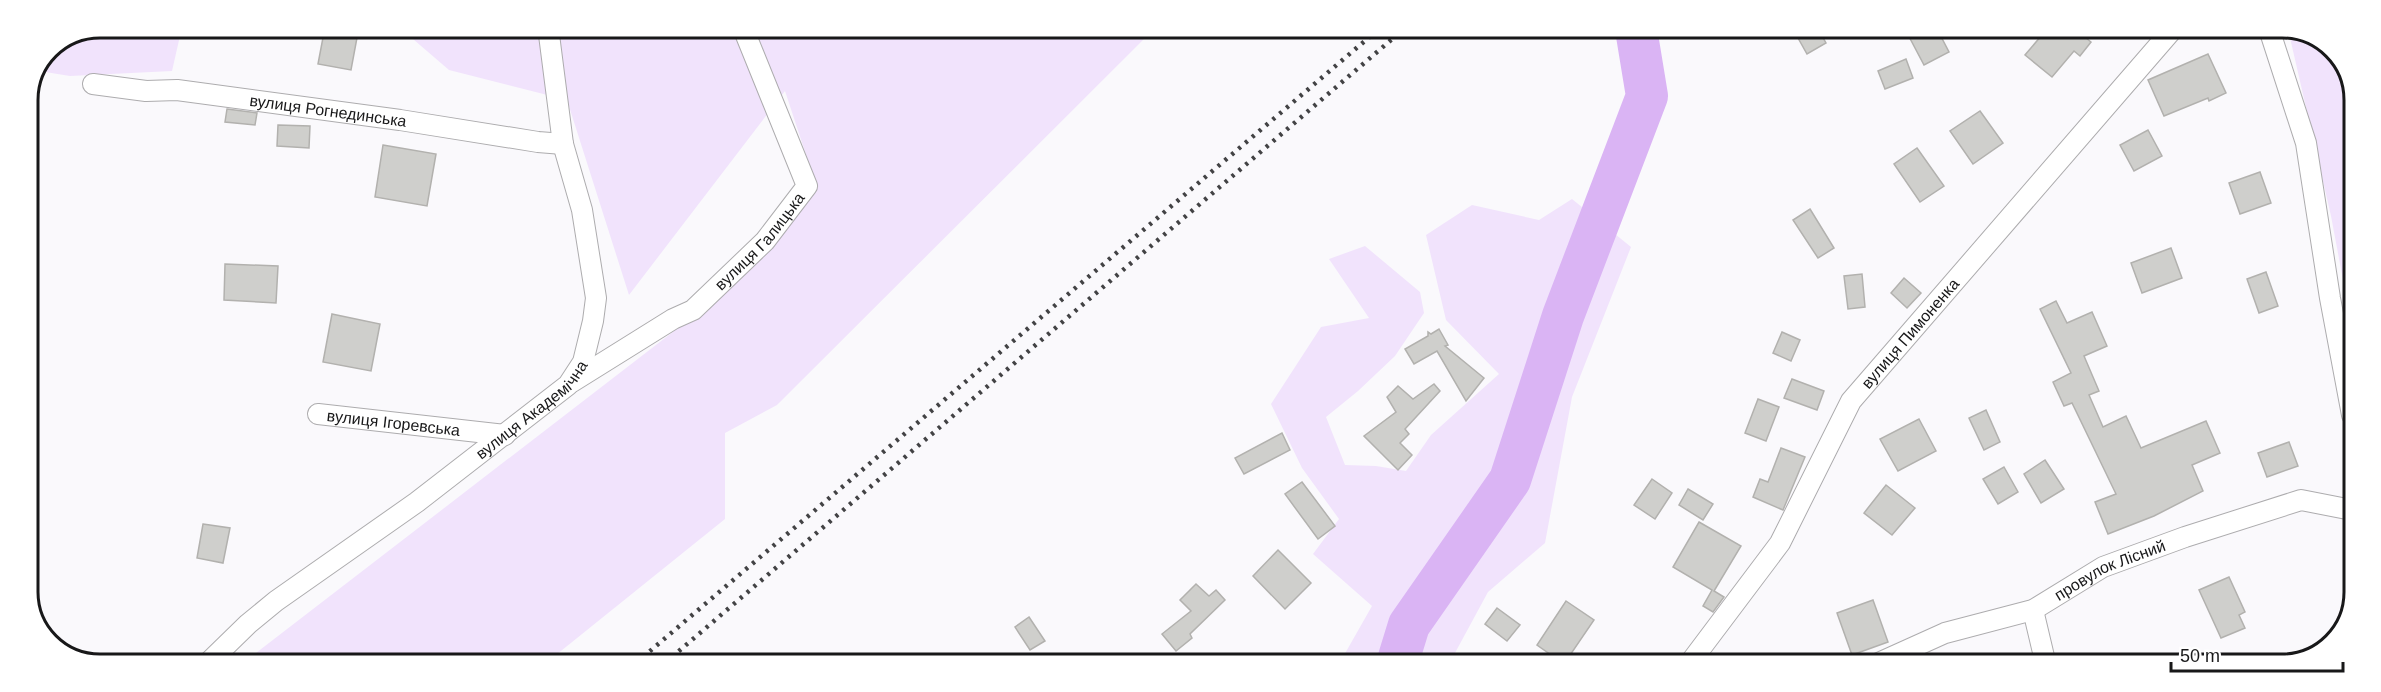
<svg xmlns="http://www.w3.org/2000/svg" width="2381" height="692" viewBox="0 0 2381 692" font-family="Helvetica,sans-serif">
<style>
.green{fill:#f1e3fc}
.water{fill:#dab4f4}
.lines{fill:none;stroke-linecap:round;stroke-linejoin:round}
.river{stroke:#dab4f4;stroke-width:42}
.building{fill:#cfcfcc;stroke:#b2b1ae;stroke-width:1.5}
.street-casing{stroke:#adacae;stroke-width:22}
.street{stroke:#fff;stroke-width:20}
.rail{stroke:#424244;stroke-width:4.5;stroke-dasharray:3 6;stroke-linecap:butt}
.labels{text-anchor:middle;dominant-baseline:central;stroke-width:4.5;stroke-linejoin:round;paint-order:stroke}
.street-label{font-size:16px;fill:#181819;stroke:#fff}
.rim{fill:none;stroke:#181819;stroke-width:3}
</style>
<rect width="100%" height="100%" fill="#faf9fc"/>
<g class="green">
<path d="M 99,27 L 182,27 L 172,71 L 70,76 L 39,71 L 48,48 Z"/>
<path d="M 399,27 L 1155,28 L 777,405 L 725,433 L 725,519 L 546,663 L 243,663 L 739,281 L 817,188 L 785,91 L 629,295 L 567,100 L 449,70 Z"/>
<path d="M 2288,29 L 2300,29 L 2336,52 L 2354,94 L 2353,333 L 2331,216 Z"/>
<path d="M 1572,199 L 1631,247 L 1572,397 L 1545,543 L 1488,592 L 1449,664 L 1339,664 L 1372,606 L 1313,554 L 1339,519 L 1302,468 L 1271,404 L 1321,327 L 1369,318 L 1329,259 L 1365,246 L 1420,292 L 1424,313 L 1395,356 L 1358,391 L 1326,417 L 1345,465 L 1376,466 L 1406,471 L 1431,435 L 1499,374 L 1446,320 L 1426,235 L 1472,205 L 1539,220 Z"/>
</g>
<path class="water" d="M 1624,29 L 1664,29 L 1655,47 L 1659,65 L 1643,76 L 1630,57 Z"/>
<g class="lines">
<path class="river" d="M 1397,664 L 1409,625 L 1510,480 L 1563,316 L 1647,96 L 1636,29"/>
</g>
<g class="building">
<path d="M 325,27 L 359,27 L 351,70 L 318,64 Z"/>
<path d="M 1793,29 L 1818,29 L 1826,43 L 1807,54 Z"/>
<path d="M 1905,29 L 1937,29 L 1949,52 L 1924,65 Z"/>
<path d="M 2047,29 L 2075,29 L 2091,42 L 2080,56 L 2074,51 L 2052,77 L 2025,55 Z"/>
<path d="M 2208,54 L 2226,93 L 2209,101 L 2208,98 L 2164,116 L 2148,80 Z"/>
<path d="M 1906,59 L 1913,78 L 1885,89 L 1878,71 Z"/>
<path d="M 227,109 L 257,113 L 255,125 L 225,122 Z"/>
<path d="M 1980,111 L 2003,143 L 1973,164 L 1950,131 Z"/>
<path d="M 278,125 L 310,126 L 309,148 L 277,146 Z"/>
<path d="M 2148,130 L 2162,156 L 2134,171 L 2120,145 Z"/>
<path d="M 383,145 L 436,154 L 427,206 L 375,197 Z"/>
<path d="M 1917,148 L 1944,186 L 1920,202 L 1894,164 Z"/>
<path d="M 2260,172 L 2271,203 L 2240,214 L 2229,183 Z"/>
<path d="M 1810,209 L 1834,248 L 1818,258 L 1793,220 Z"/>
<path d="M 2171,248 L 2182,278 L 2142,293 L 2131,263 Z"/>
<path d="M 225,264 L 278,266 L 276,303 L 224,300 Z"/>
<path d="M 2266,272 L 2278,306 L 2259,313 L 2247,279 Z"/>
<path d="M 1862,274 L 1865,307 L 1848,309 L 1844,276 Z"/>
<path d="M 1904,278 L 1921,293 L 1907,308 L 1891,293 Z"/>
<path d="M 2056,301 L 2067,323 L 2092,312 L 2107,346 L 2084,356 L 2099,391 L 2089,395 L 2103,427 L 2126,416 L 2141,448 L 2206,421 L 2220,453 L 2192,465 L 2203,491 L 2154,516 L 2108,534 L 2095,502 L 2116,494 L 2072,403 L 2064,406 L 2053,382 L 2071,373 L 2040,309 Z"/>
<path d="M 332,314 L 380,324 L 371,371 L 323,362 Z"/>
<path d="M 1439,329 L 1448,345 L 1445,346 L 1484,378 L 1466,401 L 1437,351 L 1414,364 L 1405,349 L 1428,336 L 1428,332 L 1431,334 Z"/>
<path d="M 1782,332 L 1800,340 L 1791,361 L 1773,353 Z"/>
<path d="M 1792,379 L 1824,391 L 1817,410 L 1784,398 Z"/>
<path d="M 1434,384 L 1440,391 L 1405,429 L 1409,434 L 1400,443 L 1412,455 L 1398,470 L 1364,436 L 1396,412 L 1387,397 L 1398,386 L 1413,399 Z"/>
<path d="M 1758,399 L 1779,407 L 1766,441 L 1745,433 Z"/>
<path d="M 1986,410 L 2000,442 L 1984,450 L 1969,418 Z"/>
<path d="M 1919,419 L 1936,451 L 1898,471 L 1880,439 Z"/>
<path d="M 1282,433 L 1290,450 L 1244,474 L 1235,458 Z"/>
<path d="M 2289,442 L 2298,466 L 2267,477 L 2258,453 Z"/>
<path d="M 1781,448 L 1805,457 L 1783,510 L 1753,497 L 1760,479 L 1768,482 Z"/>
<path d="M 2045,460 L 2064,489 L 2041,503 L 2024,474 Z"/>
<path d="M 2004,467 L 2018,492 L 1998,504 L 1983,479 Z"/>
<path d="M 1652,479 L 1672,493 L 1655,519 L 1634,505 Z"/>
<path d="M 1302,482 L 1335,526 L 1318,539 L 1285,494 Z"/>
<path d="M 1886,485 L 1915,508 L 1892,535 L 1864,513 Z"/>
<path d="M 1688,489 L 1713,504 L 1703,520 L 1679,505 Z"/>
<path d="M 1699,522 L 1741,546 L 1714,591 L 1724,597 L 1713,612 L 1703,606 L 1712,590 L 1673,567 Z"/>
<path d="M 203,524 L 230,528 L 223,563 L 197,558 Z"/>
<path d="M 1278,550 L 1311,583 L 1285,609 L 1253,576 Z"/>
<path d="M 2229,577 L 2245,612 L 2239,615 L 2245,628 L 2221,638 L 2199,590 Z"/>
<path d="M 1196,584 L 1209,596 L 1216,590 L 1225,600 L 1190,634 L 1192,638 L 1176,651 L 1162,634 L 1191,611 L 1180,600 Z"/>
<path d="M 1873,600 L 1888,642 L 1852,655 L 1837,613 Z"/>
<path d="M 1566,601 L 1594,620 L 1564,664 L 1537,645 Z"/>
<path d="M 1497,608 L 1520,625 L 1507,641 L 1485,624 Z"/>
<path d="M 1029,617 L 1045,641 L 1030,650 L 1015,627 Z"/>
</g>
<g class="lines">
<g class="street-casing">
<g id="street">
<path d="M 2269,29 L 2306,143 L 2330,298 L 2352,415"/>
<path id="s1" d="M 93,84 L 146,91 L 177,90 L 400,120 L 538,142 L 563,144"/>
<path id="s2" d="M 572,382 L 673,319 L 693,310 L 765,241 L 807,186 L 743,28"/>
<path id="s3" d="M 318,414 L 505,435"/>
<path d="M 2033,610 L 2046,665"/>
<path id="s4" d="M 208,663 L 248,624 L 276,601 L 417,502 L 568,385 L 583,362 L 593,321 L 596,298 L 582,210 L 563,144 L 548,27"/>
<path id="s5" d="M 1689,664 L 1780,543 L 1851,401 L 2173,29"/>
<path id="s6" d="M 1874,665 L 1945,633 L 2033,610 L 2103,567 L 2185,537 L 2301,500 L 2352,510"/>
</g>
</g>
<use href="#street" class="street"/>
<g class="rail">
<path d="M 636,663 L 1380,28"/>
<path d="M 665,663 L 1405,28"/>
</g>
</g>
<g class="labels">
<g class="street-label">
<text stroke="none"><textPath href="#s1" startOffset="237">вулиця Рогнединська</textPath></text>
<text stroke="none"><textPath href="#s2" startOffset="237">вулиця Галицька</textPath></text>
<text stroke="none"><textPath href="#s5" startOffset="400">вулиця Пимоненка</textPath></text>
<text stroke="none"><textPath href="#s4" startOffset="412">вулиця Академічна</textPath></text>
<text stroke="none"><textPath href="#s3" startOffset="76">вулиця Ігоревська</textPath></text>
<text stroke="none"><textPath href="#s6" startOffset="256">провулок Лісний</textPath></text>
</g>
</g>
<path d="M0 0H2381V692H0ZM100 38H2282A62 62 0 0 1 2344 100V592A62 62 0 0 1 2282 654H100A62 62 0 0 1 38 592V100A62 62 0 0 1 100 38Z" fill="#fff" fill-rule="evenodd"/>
<path class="rim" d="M100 38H2282A62 62 0 0 1 2344 100V592A62 62 0 0 1 2282 654H100A62 62 0 0 1 38 592V100A62 62 0 0 1 100 38Z"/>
<path d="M2171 662v9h172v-9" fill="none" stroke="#181819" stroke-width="3"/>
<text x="2180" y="662" font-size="18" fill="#181819" stroke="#ffffff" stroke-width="4.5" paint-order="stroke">50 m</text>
</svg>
